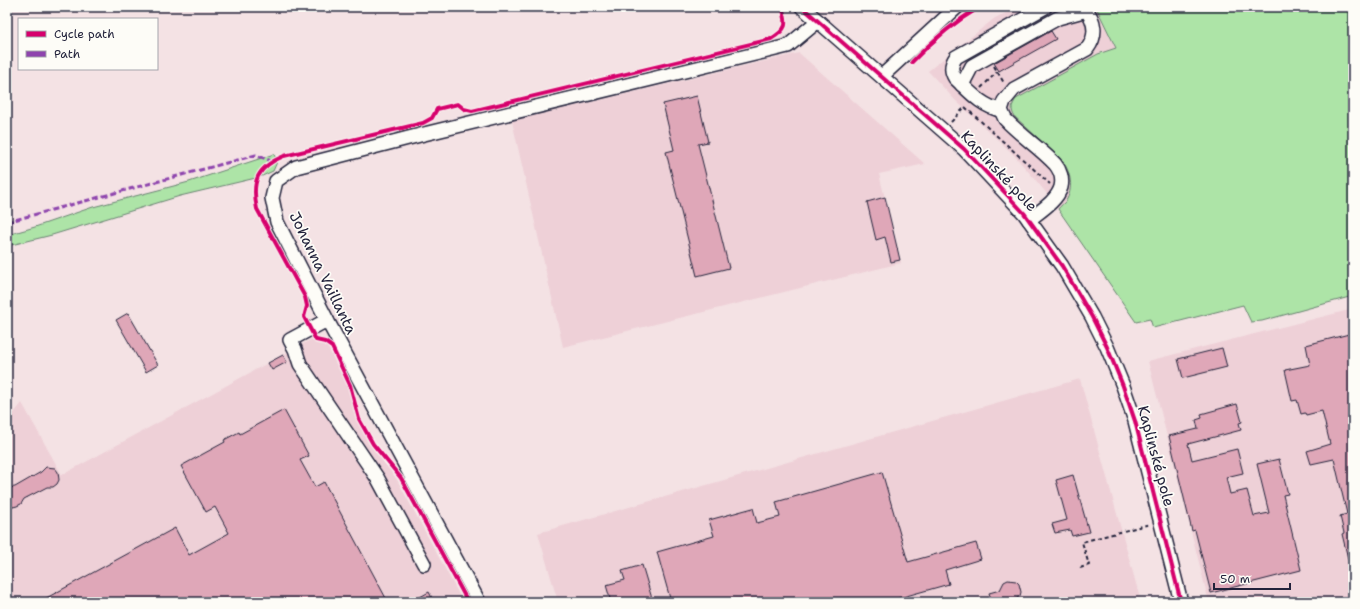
<svg xmlns="http://www.w3.org/2000/svg" width="1360" height="609" viewBox="0 0 1360 609" font-family="'Shantell Sans',sans-serif">
<style>
.built{fill:#eed0d7}
.green{fill:#ade4a7;stroke:#688371}
.building{fill:#dfa7b8;stroke:#22223b}
.lines{fill:none;stroke-linecap:round;stroke-linejoin:round}
.minor-casing{stroke:#22223b;stroke-width:16}
.path{stroke:#22223b;stroke-width:2;stroke-dasharray:4 3;stroke-linecap:butt}
.minor{stroke:#fdfcf7;stroke-width:13}
.quiet{stroke:#8e44ad;stroke-width:3;stroke-dasharray:6 3;stroke-linecap:butt}
.cycleway-casing{stroke:#fdfcf7;stroke-width:6}
.cycleway{stroke:#d6006c;stroke-width:4}
.labels{text-anchor:middle;dominant-baseline:central;stroke-width:3.5;stroke-linejoin:round;paint-order:stroke}
.street-label{font-size:15px;fill:#22223b;stroke:#fdfcf7}
</style>
<rect width="100%" height="100%" fill="#f4e2e4"/>
<filter id="ink" filterUnits="userSpaceOnUse"><feTurbulence type="fractalNoise" baseFrequency=".025" numOctaves="2"/><feDisplacementMap in="SourceGraphic" scale="8" xChannelSelector="R" yChannelSelector="G"/><feConvolveMatrix kernelMatrix="1 2 1 2 8 2 1 2 1" color-interpolation-filters="sRGB"/></filter>
<g filter="url(#ink)">
<g class="built">
<path d="M 1019,7 L 1096,7 L 1243,305 L 1153,328 L 1150,319 L 1136,322 L 1052,200 L 1034,178 L 1012,153 L 955,100 L 928,71 L 995,18 Z"/>
<path d="M 799,53 L 925,164 L 879,174 L 901,263 L 563,347 L 512,121 Z"/>
<path d="M 1353,309 L 1353,602 L 1209,602 L 1148,361 Z"/>
<path d="M 312,339 L 316,344 L 325,345 L 328,348 L 346,383 L 357,420 L 368,443 L 396,478 L 463,602 L 7,602 L 7,422 L 22,403 L 62,475 Z"/>
<path d="M 1080,379 L 1141,602 L 558,602 L 538,533 Z"/>
</g>
<g class="green">
<path d="M 1096,7 L 1353,7 L 1353,296 L 1262,321 L 1251,322 L 1243,305 L 1153,328 L 1150,319 L 1136,322 L 1058,209 C 1060,206 1065,203 1067,199 C 1074,186 1070,170 1061,159 L 1015,117 C 1010,110 1012,105 1016,99 L 1098,54 L 1116,48 Z"/>
<path d="M 274,154 L 277,162 L 273,171 L 260,177 L 180,196 L 52,235 L 7,246 L 7,235 L 35,227 L 93,207 L 189,182 Z"/>
</g>
<g class="building">
<path d="M 1051,31 L 1056,39 L 999,71 L 994,63 Z"/>
<path d="M 697,96 L 708,142 L 698,144 L 729,268 L 697,276 L 666,152 L 674,150 L 663,104 Z"/>
<path d="M 885,197 L 900,260 L 891,262 L 885,237 L 876,240 L 867,202 Z"/>
<path d="M 128,313 L 158,365 L 146,372 L 116,320 Z"/>
<path d="M 1353,333 L 1353,567 L 1350,567 L 1342,534 L 1344,533 L 1340,516 L 1347,514 L 1334,459 L 1311,464 L 1307,451 L 1330,444 L 1322,411 L 1306,415 L 1305,413 L 1301,414 L 1297,400 L 1292,401 L 1285,370 L 1310,365 L 1306,345 Z"/>
<path d="M 1222,348 L 1227,367 L 1183,378 L 1178,359 Z"/>
<path d="M 283,355 L 287,362 L 272,370 L 268,363 Z"/>
<path d="M 1237,404 L 1242,422 L 1239,423 L 1241,430 L 1188,444 L 1192,460 L 1237,449 L 1243,473 L 1226,477 L 1230,494 L 1247,490 L 1254,516 L 1269,513 L 1257,464 L 1279,459 L 1288,494 L 1283,495 L 1301,570 L 1211,593 L 1195,530 L 1192,531 L 1169,436 L 1198,429 L 1196,420 L 1202,418 L 1201,414 Z"/>
<path d="M 284,410 L 309,456 L 300,460 L 315,487 L 324,482 L 388,602 L 39,602 L 175,528 L 189,555 L 229,533 L 215,507 L 206,512 L 181,466 L 225,442 L 224,440 L 239,432 L 240,434 Z"/>
<path d="M 46,467 L 55,468 L 58,472 L 59,480 L 57,484 L 53,487 L 47,487 L 24,499 L 21,504 L 17,506 L 13,507 L 7,505 L 7,488 L 15,487 L 41,472 Z"/>
<path d="M 882,472 L 908,562 L 976,543 L 981,559 L 945,570 L 949,584 L 885,602 L 671,602 L 657,552 L 714,536 L 709,520 L 753,508 L 757,523 L 780,517 L 776,502 Z"/>
<path d="M 1073,475 L 1089,532 L 1072,536 L 1070,530 L 1055,533 L 1052,524 L 1067,520 L 1056,480 Z"/>
<path d="M 642,565 L 653,602 L 631,602 L 630,599 L 619,602 L 611,602 L 606,585 L 625,580 L 622,571 Z"/>
<path d="M 1008,580 L 1016,581 L 1019,584 L 1021,592 L 1020,596 L 1013,601 L 1005,599 L 992,602 L 989,593 L 1000,590 L 1004,582 Z"/>
<path d="M 429,592 L 434,602 L 411,602 Z"/>
</g>
<g class="lines">
<g class="minor-casing">
<g id="minor">
<path d="M 802,7 L 964,149 L 1024,213 L 1062,266 L 1092,317 L 1107,347 L 1123,386 L 1135,421 L 1181,602"/>
<path d="M 882,76 L 957,7"/>
<path d="M 962,85 L 972,66 L 1058,18 L 1087,10"/>
<path d="M 1001,110 C 982,107 968,90 955,78 C 950,70 951,64 956,57 L 1045,7"/>
<path d="M 1029,220 C 1040,211 1057,201 1061,187 C 1063,179 1060,170 1055,164 C 1040,148 1020,135 1005,119 L 1001,110 L 1004,101 L 1014,89 L 1087,49 C 1098,35 1095,20 1084,7"/>
<path d="M 327,320 L 290,340 L 295,349 L 300,364 L 378,479 L 424,564"/>
<path d="M 479,602 L 327,320 L 277,222 L 272,198 L 276,181 L 296,167 L 424,134 L 788,46 L 818,21"/>
</g>
</g>
<g class="path">
<path d="M 994,66 L 1004,83"/>
<path d="M 981,88 L 997,72"/>
<path d="M 965,107 L 1050,184"/>
<path d="M 951,122 L 965,107"/>
<path d="M 1080,568 L 1089,565 L 1082,542 L 1150,524"/>
</g>
<use href="#minor" class="minor"/>
<path class="quiet" d="M 7,222 L 256,155 L 271,161"/>
<g class="cycleway-casing">
<g id="cycleway">
<path d="M 802,7 L 964,149 L 1024,213 L 1062,266 L 1092,317 L 1107,347 L 1123,386 L 1135,421 L 1181,602"/>
<path d="M 912,62 C 932,41 954,22 980,7"/>
<path d="M 468,602 L 401,478 L 373,444 L 359,419 L 350,385 L 332,347 L 325,342 L 316,340 L 304,317 L 307,306 L 305,297 L 257,209 C 251,181 257,167 284,156 L 423,123 L 432,118 L 437,109 L 458,104 L 464,109 L 472,111 L 771,39 C 787,29 788,25 782,7"/>
</g>
</g>
<use href="#cycleway" class="cycleway"/>
</g>
</g>
<g class="labels">
<g class="street-label">
<text transform="translate(999 171) rotate(47)">Kaplinské pole</text>
<text transform="translate(323 273) rotate(64)">Johanna Vaillanta</text>
<text transform="translate(1156 456) rotate(75)">Kaplinské pole</text>
</g>
</g>
<rect width="1360" height="609" fill="none" stroke="#fdfcf7" stroke-width="24"/>
<rect x="12" y="12" width="1336" height="585" fill="none" stroke="#22223b" stroke-width="1.5" filter="url(#ink)"/>
<rect x="18" y="18" width="140" height="52" fill="#fdfcf7" stroke="#a5a5ac"/>
<rect x="26" y="31" width="20" height="6" fill="#d6006c" stroke="#a5a5ac"/>
<text x="54" y="38" font-size="12" fill="#22223b">Cycle path</text>
<rect x="26" y="51" width="20" height="6" fill="#8e44ad" stroke="#a5a5ac"/>
<text x="54" y="58" font-size="12" fill="#22223b">Path</text>
<path d="M1214 583v6h76v-6" fill="none" stroke="#22223b" stroke-width="2"/>
<text x="1220" y="583" font-size="12" fill="#22223b" stroke="#fdfcf7" stroke-width="3" paint-order="stroke">50 m</text>
</svg>
